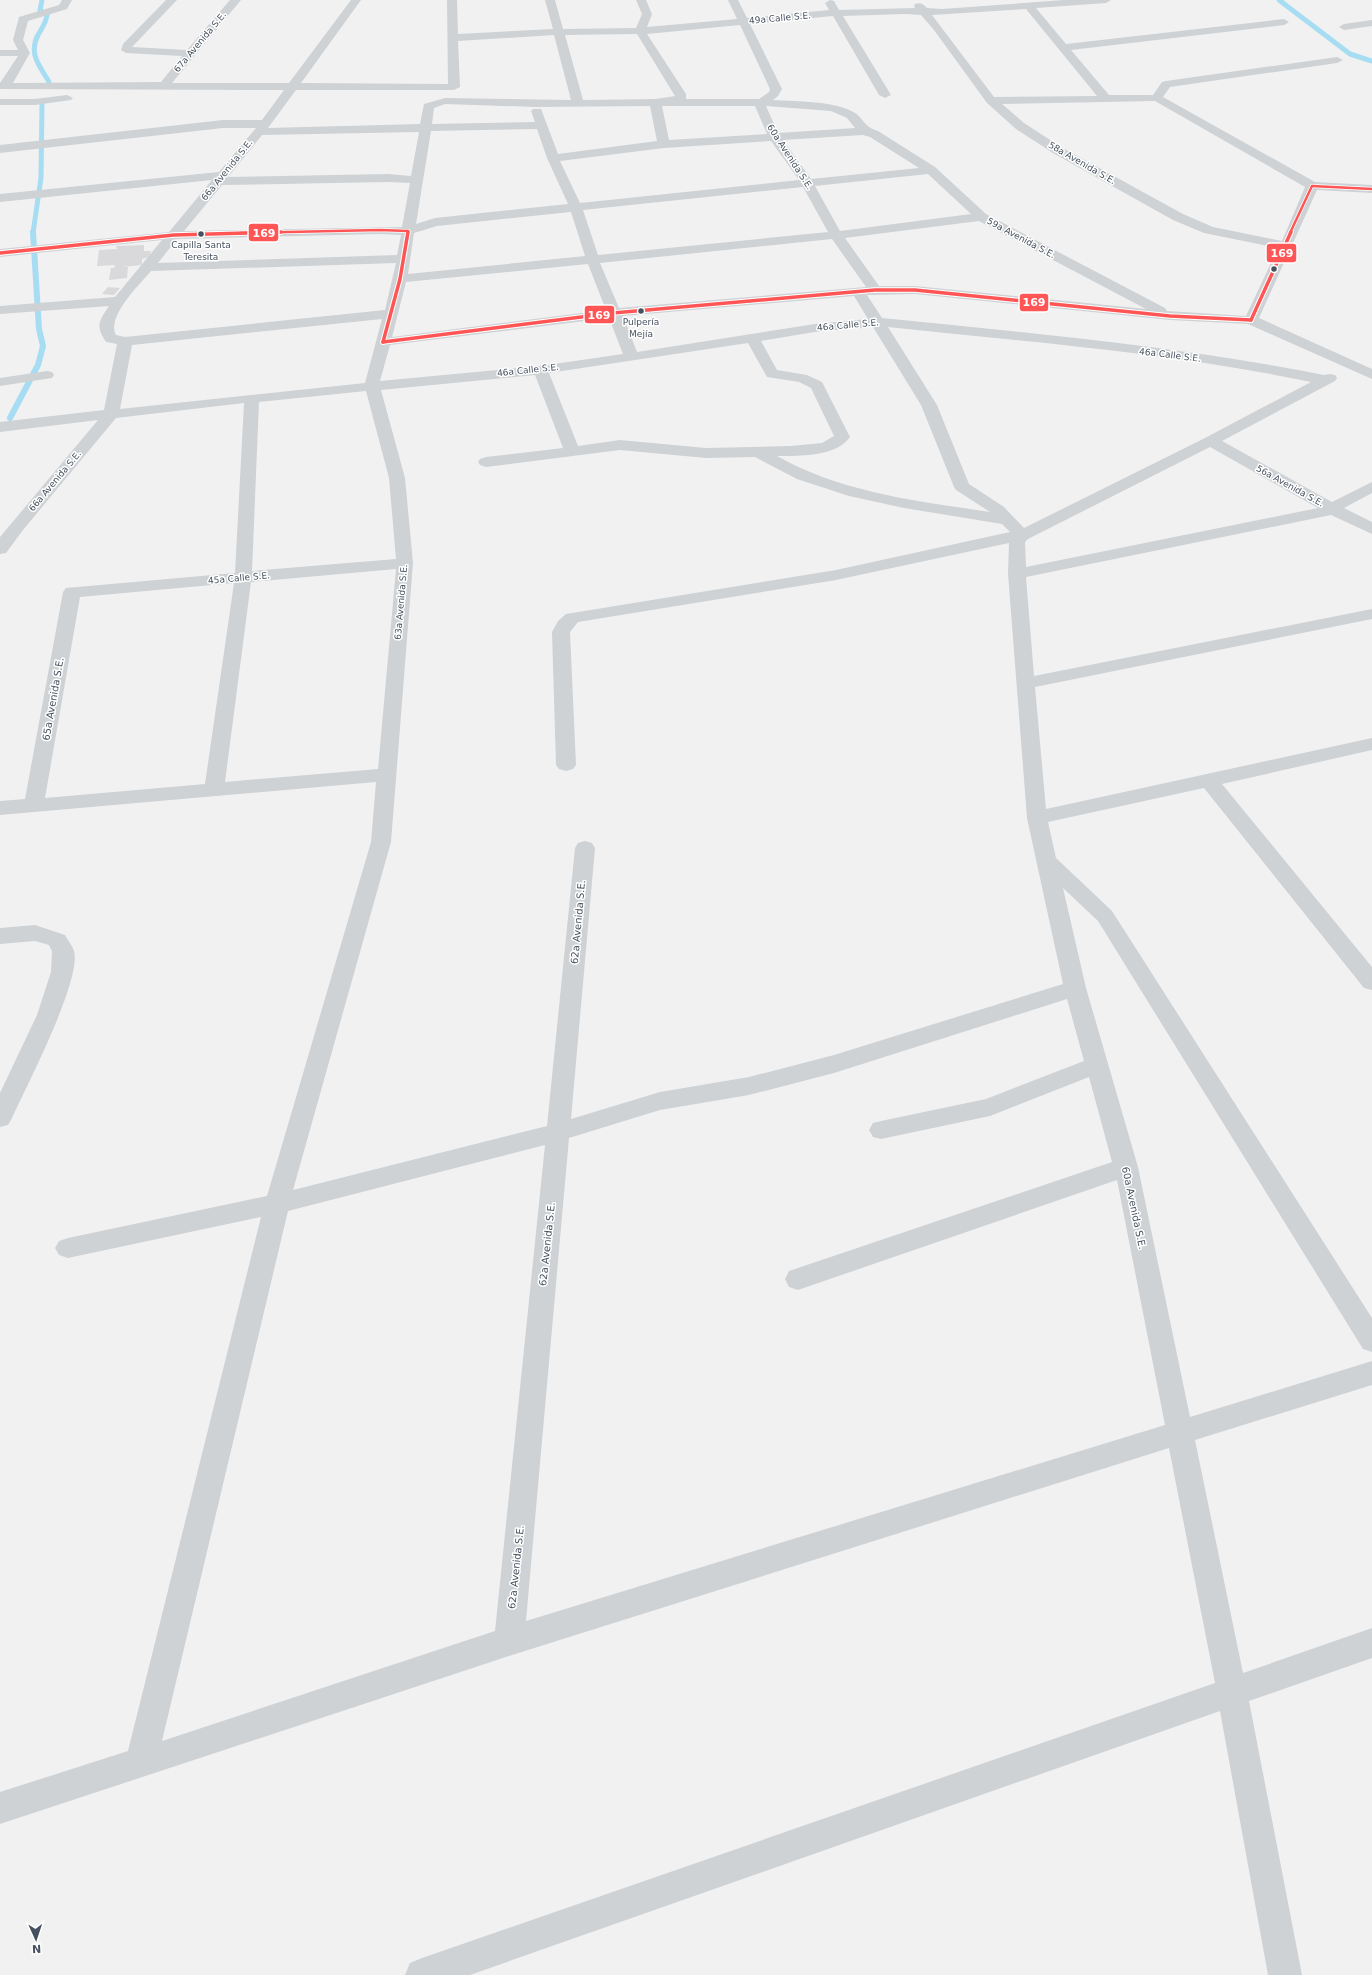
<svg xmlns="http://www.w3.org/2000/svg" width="1372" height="1975" viewBox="0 0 1372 1975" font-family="'DejaVu Sans',sans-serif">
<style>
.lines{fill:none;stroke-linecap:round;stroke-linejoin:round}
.stream-far1{stroke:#a6ddf3;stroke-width:5}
.stream{stroke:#a6ddf3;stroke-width:6}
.building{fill:#d9d9db}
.minor{fill:#ced2d5;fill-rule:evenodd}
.bus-1-far1-casing{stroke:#fff;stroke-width:4}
.bus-1-casing{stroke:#fff;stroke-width:5.5}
.bus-1-far1{stroke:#f55;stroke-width:2.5}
.bus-1{stroke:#f55;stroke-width:3.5}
.bus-dot{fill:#46515f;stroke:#fff;stroke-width:1.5}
.labels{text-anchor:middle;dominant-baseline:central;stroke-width:3;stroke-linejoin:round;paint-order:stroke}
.far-street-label{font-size:9px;fill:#46515f;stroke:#fff}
.bus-label{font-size:9px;fill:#46515f;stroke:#fff}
.street-label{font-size:10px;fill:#46515f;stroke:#fff}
.line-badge{stroke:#fff;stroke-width:1.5}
.badge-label{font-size:11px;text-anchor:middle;font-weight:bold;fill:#fff}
</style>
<rect width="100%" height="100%" fill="#f2f1f1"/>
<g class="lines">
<g class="stream-far1">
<path d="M 42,0 L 40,10 L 47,15 C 46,23 42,28 38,35 C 28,54 40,66 49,82"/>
<path d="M 1279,0 L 1350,54 L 1372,61"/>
<path d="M 33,233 L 41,178 L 42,104"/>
</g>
<path class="stream" d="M 10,418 L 38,365 L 43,346 L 39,329 L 33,232"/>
</g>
<g class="building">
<path d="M 144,245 L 144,251 L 151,251 L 149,257 L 142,259 L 142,265 L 122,267 L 128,267 L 127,278 L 109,280 L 111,268 L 114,268 L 115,265 L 97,266 L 99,250 L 117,249 L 116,246 Z"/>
<path d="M 108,287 L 120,288 L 114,295 L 102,294 Z"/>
</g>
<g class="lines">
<g class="minor">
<path d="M 62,0 L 72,0 L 67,9 L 28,21 L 23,40 L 30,53 L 13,83 L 161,82 L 182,56 L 126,53 L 121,50 L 123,44 L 166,0 L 177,0 L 132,47 L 187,50 L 230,0 L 241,0 L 172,83 L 289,83 L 351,0 L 361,0 L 301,83 L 448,84 L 447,0 L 457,0 L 458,34 L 553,29 L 545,0 L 555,0 L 563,29 L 636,28 L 642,14 L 636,0 L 646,0 L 652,14 L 647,27 L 737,19 L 728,0 L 738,0 L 747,18 L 829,10 L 825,3 L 830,0 L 834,1 L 839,10 L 915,8 L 914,6 L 915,4 C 921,2 923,4 927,8 L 942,9 L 1064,0 L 1111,0 L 1106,3 L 1036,8 L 1066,44 L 1284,19 L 1289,22 L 1284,25 L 1071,50 L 1109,95 L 1153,95 L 1162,82 L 1166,81 L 1337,57 L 1343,60 L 1337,63 L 1170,87 L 1163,97 L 1315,182 L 1372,185 L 1372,193 L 1317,190 L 1259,318 L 1372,369 L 1372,379 L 1248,324 L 1170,320 L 915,294 L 867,295 L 882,318 C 1029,333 1178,346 1324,375 L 1330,374 L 1335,375 L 1337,378 L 1335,381 L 1222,441 L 1332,502 L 1372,482 L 1372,493 L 1344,508 L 1372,522 L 1372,534 L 1331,515 L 1026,577 L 1034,676 L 1372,609 L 1372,619 L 1035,687 L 1046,809 L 1372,738 L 1372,750 L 1222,784 L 1372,967 L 1372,990 L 1364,988 L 1204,788 L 1048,822 L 1056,858 L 1112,911 L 1372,1318 L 1372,1352 L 1363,1349 L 1098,921 L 1063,888 L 1086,988 L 1138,1167 L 1190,1417 L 1372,1361 L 1372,1385 L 1195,1440 L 1243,1673 L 1372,1628 L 1372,1658 L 1249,1701 L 1302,1975 L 1268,1975 L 1220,1711 L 470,1975 L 405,1975 L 410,1963 L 422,1958 L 1215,1683 L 1169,1448 L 509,1656 L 0,1824 L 0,1792 L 128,1751 L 261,1217 L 68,1258 L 59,1255 L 55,1248 L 59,1241 L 68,1238 L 267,1196 L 371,842 L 376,782 L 0,815 L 0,801 L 25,799 L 63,592 L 66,588 L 235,573 L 244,403 L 116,418 L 23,530 L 6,553 L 0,554 L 0,537 L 98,420 L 0,432 L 0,422 L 104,410 L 117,344 L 106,342 C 95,326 99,321 109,306 L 0,314 L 0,306 L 115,297 L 162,240 L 0,257 L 0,249 L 169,232 L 212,180 L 0,202 L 0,194 L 219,172 L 256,128 L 223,128 L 0,153 L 0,145 L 223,120 L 262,120 L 284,90 L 0,89 L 0,83 L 18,56 L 0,56 L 0,50 L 18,50 L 13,40 L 19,17 L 59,5 ZM 1026,9 L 1097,96 L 994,97 L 932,15 ZM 905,14 L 921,15 L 934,30 L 987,103 L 1016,129 L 1053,153 L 1173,220 L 1204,233 L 1278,248 L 1246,316 L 1167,311 L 1165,308 L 986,214 L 935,167 L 878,131 C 864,127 865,120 855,113 C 834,100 797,102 773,100 L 778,96 L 782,89 L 750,24 L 833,16 L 879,95 L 885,98 L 891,95 L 843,16 ZM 740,25 L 770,89 L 769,92 L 759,99 L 686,99 L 686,94 L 647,34 ZM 637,34 L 675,96 L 656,99 L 583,100 L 565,35 ZM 554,35 L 571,100 L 445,98 L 424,104 L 420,124 L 268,128 L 296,90 L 454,90 L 460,87 L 458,41 ZM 1155,101 L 1305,187 L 1282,241 L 1213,227 L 1183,214 L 1061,147 L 1024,123 L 1002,104 ZM 445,104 L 535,107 L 650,106 L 657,141 L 558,154 L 541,109 L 533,109 L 531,111 L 535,122 L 432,124 L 434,108 ZM 662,106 L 755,106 L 767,134 L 669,140 ZM 766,106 L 831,111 L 847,118 L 855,128 L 778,133 ZM 537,129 L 547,158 L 568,204 L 435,218 L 416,224 L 431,131 ZM 419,132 L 411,176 L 388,174 L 228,177 L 262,135 ZM 863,135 L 870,137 L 919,168 L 811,179 L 783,140 ZM 771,141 L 799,180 L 580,203 L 560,161 L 664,148 ZM 928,174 L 971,214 L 840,231 L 815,186 ZM 388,182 L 410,183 L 402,227 L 184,231 L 222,185 ZM 803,187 L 828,232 L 598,255 L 583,210 ZM 571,212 L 585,256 L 408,274 L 414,233 L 437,226 ZM 979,221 L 1146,309 L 915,286 L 879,286 L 845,238 ZM 380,234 L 401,235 L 397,255 L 158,263 L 177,239 ZM 832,239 L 866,287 L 619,308 L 600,263 ZM 396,263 L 385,310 L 125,337 L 116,335 C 106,317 139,285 151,271 ZM 588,264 L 606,310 L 392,337 L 406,282 ZM 854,296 L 868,319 L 815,324 L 637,352 L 623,316 ZM 609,318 L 623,354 L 540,366 L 380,381 L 390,345 ZM 382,319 L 365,383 L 120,409 L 132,345 ZM 873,327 L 921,405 L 954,487 L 956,490 L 990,512 C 917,501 843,493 777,456 C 799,456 836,457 850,437 L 822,382 L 807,375 L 777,370 L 761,341 L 815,332 ZM 888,327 C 1029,342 1172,353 1311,382 L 1205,438 L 1024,528 L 1004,507 L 969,484 L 937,405 ZM 748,343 L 767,377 L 799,382 L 811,388 L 834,436 L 822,443 L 791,446 L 706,448 L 620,440 L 578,446 L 549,373 ZM 535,375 L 563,448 L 486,457 L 480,459 L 478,462 L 480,465 L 486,467 L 620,450 L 706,458 L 755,457 L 797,479 L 849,496 L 904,508 L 1002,524 L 1010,532 L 836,570 L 566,614 L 558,621 L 552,632 L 556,765 L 559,769 L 566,771 L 573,769 L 576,765 L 570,632 L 578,622 L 836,580 L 1009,543 L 1008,574 L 1027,818 L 1063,984 L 834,1055 L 749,1077 L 660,1092 L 571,1119 L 595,848 L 592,843 L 585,841 L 578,843 L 575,848 L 547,1126 L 293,1190 L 391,842 L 413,563 L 405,478 L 381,390 ZM 366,391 L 389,478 L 396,559 L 252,571 L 259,402 ZM 1210,447 L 1318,508 L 1026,567 L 1025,542 L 1028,539 ZM 396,569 L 378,769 L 225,782 L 251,582 ZM 234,583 L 205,784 L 45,798 L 80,597 ZM 1067,999 L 1084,1061 L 986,1099 L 881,1121 L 873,1123 L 869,1130 L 873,1137 L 881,1139 L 990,1116 L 1089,1077 L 1112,1162 L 789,1271 L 785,1279 L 789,1287 L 798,1290 L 1117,1180 L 1165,1425 L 526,1621 L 569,1138 L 660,1110 L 749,1095 L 834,1073 ZM 545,1145 L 495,1631 L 162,1741 L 288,1211 Z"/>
<path d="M 1372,20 L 1372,26 L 1344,30 L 1339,27 L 1344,24 Z"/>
<path d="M 67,95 L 73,98 L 71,100 L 35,105 L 0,105 L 0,99 L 35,99 Z"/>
<path d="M 47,371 L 52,372 L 54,375 L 52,378 L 0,386 L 0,378 Z"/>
<path d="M 35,925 L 65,935 C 67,939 72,945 74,951 C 82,980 26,1087 12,1118 L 8,1125 L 0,1127 L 0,1093 L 37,1015 L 51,972 L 52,951 L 49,945 L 35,941 L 0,944 L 0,928 Z"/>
</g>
<g class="bus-1-far1-casing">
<g id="bus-1-far1">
<path d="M 1312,186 L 1372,189"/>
<path d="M 240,233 L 380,230 L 408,231"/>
<path d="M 408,233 L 408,231"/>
<path d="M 1290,233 L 1312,186"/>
</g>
</g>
<g class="bus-1-casing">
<g id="bus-1">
<path d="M 0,253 L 174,235 L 281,232"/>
<path d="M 1251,320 L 1291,232"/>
<path d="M 383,342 L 613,313 L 875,290 L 915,290 L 1170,316 L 1251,320"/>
<path d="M 383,342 L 400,279 L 408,232"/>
</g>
</g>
<use href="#bus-1-far1" class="bus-1-far1"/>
<use href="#bus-1" class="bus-1"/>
</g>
<g class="bus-dot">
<circle cx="201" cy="234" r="3.5"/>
<circle cx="1274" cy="269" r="3.5"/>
<circle cx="641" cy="311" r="3.5"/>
</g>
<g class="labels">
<g class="far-street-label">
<text transform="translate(780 18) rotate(-5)">49a Calle S.E.</text>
<text transform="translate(200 42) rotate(-50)">67a Avenida S.E.</text>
<text transform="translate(790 157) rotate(57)">60a Avenida S.E.</text>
<text transform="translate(1082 163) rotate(30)">58a Avenida S.E.</text>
<text transform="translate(227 170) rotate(-51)">66a Avenida S.E.</text>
<text transform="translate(1021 238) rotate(28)">59a Avenida S.E.</text>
<text transform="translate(848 325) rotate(-5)">46a Calle S.E.</text>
<text transform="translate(1170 355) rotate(7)">46a Calle S.E.</text>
<text transform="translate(528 370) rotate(-6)">46a Calle S.E.</text>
<text transform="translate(55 481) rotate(-50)">66a Avenida S.E.</text>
<text transform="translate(1290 486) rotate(29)">56a Avenida S.E.</text>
<text transform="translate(239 578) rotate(-5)">45a Calle S.E.</text>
<text transform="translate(401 602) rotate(-85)">63a Avenida S.E.</text>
</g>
<g class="bus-label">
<text x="201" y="245">Capilla Santa<tspan x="201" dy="12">Teresita</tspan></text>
<text x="641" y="322">Pulpería<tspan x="641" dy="12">Mejía</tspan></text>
</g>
<g class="street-label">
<text transform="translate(53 699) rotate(-80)">65a Avenida S.E.</text>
<text transform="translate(578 922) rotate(-85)">62a Avenida S.E.</text>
<text transform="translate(1134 1208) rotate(78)">60a Avenida S.E.</text>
<text transform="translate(547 1244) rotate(-84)">62a Avenida S.E.</text>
<text transform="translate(516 1567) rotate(-84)">62a Avenida S.E.</text>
</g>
</g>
<g class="line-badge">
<rect x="248" y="223" width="31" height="19" rx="4" fill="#f55"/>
<rect x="1266" y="243" width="31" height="20" rx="4" fill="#f55"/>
<rect x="1019" y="293" width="30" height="19" rx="4" fill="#f55"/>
<rect x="584" y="305" width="31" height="19" rx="4" fill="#f55"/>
</g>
<g class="badge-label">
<text x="264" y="237">169</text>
<text x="1282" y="257">169</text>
<text x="1034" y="306">169</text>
<text x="599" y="319">169</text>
</g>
<g transform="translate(36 1939) rotate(177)" stroke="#ffffff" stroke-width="3" paint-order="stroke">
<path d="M0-3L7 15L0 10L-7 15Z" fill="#46515f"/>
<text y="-6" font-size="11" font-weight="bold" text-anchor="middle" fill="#46515f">N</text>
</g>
</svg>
